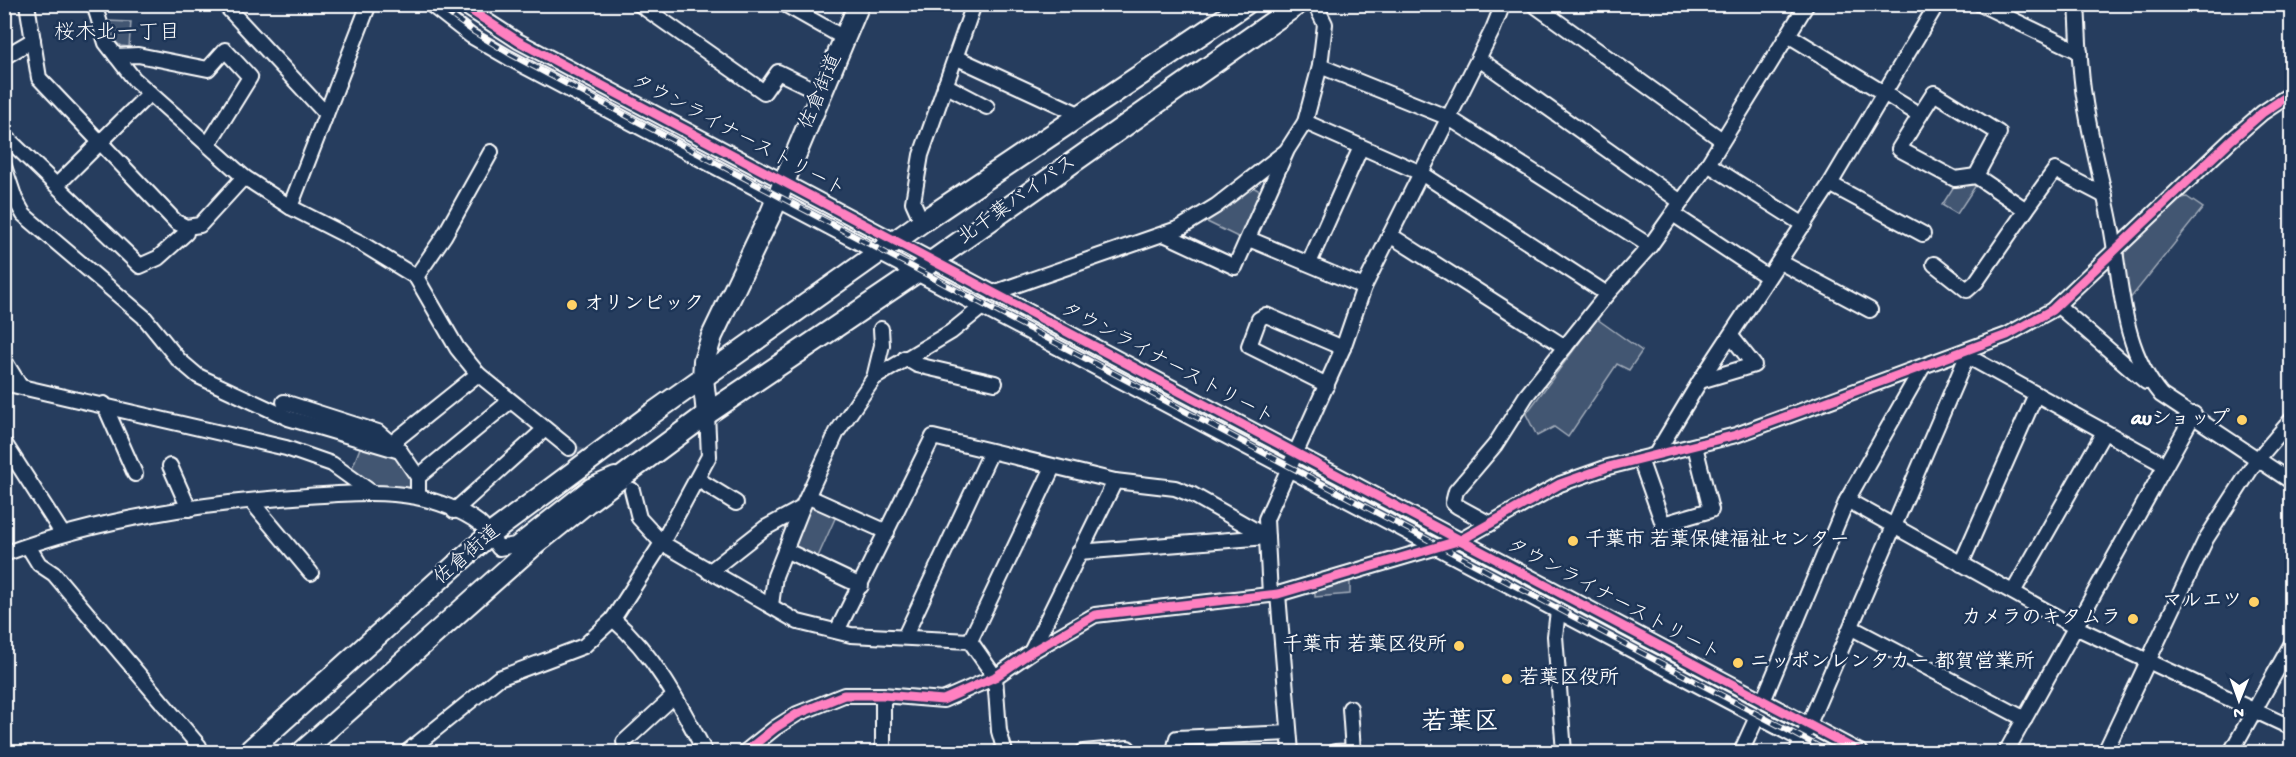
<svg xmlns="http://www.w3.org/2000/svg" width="2296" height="757" viewBox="0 0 2296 757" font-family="'Gochi Hand','Klee One',sans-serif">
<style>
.green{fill:#425672;stroke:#a0aab8;stroke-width:1.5}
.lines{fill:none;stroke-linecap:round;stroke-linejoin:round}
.minor-tunnel{stroke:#475a76;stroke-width:14;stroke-dasharray:14 7;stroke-linecap:butt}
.minor-casing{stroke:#fff;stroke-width:18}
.highway-casing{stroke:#fff;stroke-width:24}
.minor{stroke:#1d3557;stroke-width:14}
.highway{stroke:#1d3557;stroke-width:20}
.rail-casing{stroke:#fff;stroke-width:6}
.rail{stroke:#1d3557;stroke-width:4;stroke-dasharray:11;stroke-linecap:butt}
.cycleway-casing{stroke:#1d3557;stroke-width:13}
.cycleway{stroke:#ff80c0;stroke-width:9}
.poi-dot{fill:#ffd166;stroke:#1d3557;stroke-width:2}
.labels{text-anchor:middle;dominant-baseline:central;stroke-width:5;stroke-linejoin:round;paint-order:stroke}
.street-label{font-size:20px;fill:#fff;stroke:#1d3557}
.poi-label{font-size:20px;font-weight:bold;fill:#fff;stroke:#1d3557;text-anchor:start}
.neighbourhood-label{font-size:21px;fill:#fff;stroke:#1d3557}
.district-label{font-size:26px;font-weight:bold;fill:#fff;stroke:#1d3557}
</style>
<rect width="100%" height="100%" fill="#263d5e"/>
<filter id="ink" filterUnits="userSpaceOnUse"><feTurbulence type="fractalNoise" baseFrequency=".0167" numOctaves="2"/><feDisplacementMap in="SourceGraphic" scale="12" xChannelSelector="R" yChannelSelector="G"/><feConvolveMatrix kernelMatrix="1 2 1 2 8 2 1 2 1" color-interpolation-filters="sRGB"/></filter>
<g filter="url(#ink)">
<g class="green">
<path d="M 107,21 L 131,22 L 129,47 L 121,46 L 109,37 Z"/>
<path d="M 1956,183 L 1976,185 L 1957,214 L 1942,205 Z"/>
<path d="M 1247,184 L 1262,192 L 1242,239 L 1201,219 Z"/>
<path d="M 2187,197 L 2203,208 L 2129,300 L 2123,258 L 2125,251 L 2182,198 Z"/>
<path d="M 1597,319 L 1642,351 L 1629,370 L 1617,364 L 1568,437 L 1554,427 L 1537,436 L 1526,414 Z"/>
<path d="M 362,443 L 399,454 L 416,477 L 414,493 L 373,487 L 351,471 Z"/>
<path d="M 815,505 L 837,514 L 816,561 L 792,549 L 809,506 Z"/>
<path d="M 1350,579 L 1350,594 L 1315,597 L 1315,590 Z"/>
</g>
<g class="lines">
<path class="minor-tunnel" d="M 569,448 L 621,482"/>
<g class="minor-casing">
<g id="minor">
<path d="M 27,4 L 39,78 L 176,222 L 186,227 L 200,225 L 244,177"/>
<path d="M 94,4 L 106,43 L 134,79 L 244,177 L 290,207 L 359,242 L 416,277 L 457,348 L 478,374 L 569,448"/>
<path d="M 224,4 L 326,114"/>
<path d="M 430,4 L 471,36 L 509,58 L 1825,752"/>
<path d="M 461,4 L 518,41 L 1860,752"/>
<path d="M 639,4 L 764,92 L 778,72 L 821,93"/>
<path d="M 784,4 L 844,38"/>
<path d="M 1533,4 L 1722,140"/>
<path d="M 1980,4 L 2080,52"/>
<path d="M 2077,4 C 2079,35 2079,66 2084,96 C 2090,140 2103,183 2111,226 C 2122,285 2121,347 2161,395 L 2292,482"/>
<path d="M 1788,35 L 1920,115 L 1934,93 L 1999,133 L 1976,176"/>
<path d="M 116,56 L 138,55 L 208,69 L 225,50 L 250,77 L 209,143"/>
<path d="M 4,57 L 33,40"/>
<path d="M 955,57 L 1081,115"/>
<path d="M 1479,59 L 1681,202"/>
<path d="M 1320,66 L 1449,118 L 1650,246"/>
<path d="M 945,85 L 987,107"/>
<path d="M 1920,115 L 1899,149 L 1955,179 L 1976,176 L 2026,210 L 2055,170 L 2105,196"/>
<path d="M 1305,122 L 1421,173 L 1607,294"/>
<path d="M 4,135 L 140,266 L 158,258 L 186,233 L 186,227"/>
<path d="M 1708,164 L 1804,225"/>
<path d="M 4,166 L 15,199 L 24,215 L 144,317 L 178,359 L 198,376 L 288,418 L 400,451"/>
<path d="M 1830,184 L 1923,234"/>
<path d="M 57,185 L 150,93"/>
<path d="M 290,207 L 369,4"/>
<path d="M 1673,214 L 1768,277"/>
<path d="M 922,222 L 913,202 L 921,155 L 974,4"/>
<path d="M 1164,234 L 1235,267 L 1287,150 L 1305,122 L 1320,66 L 1325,24 L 1315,4"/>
<path d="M 1390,235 L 1565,347"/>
<path d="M 1249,239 L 1364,287"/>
<path d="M 1780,262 L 1870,310"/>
<path d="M 1309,263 L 1361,147"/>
<path d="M 1934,264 L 1967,290 L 1976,282 L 2026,210"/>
<path d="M 416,277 L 444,236 L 491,152"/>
<path d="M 993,293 L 1180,228 L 1216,206 L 1285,152"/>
<path d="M 2057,305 L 2146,382"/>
<path d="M 1967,356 L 2165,465"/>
<path d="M 905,358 L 917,365 L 995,383"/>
<path d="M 4,360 L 20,386"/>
<path d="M 874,378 L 882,345 L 881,329"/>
<path d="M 1700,381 L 1754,365 L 1731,336"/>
<path d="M 4,383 L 286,448 L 332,464 L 371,492"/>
<path d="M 1327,385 L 1249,346 L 1259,319 L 1266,315 L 1343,348"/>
<path d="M 284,402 L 378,432 L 400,451 L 418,477 L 418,497"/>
<path d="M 104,404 L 135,474"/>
<path d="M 392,443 L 478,374"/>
<path d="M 5,444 L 62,533"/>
<path d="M 1656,454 L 1700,381 L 1830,184 L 1937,4"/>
<path d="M 1640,459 L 1663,524 L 1711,510 L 1695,446"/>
<path d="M 170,466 L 189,509"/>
<path d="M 418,477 L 509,402"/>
<path d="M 697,479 L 736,503"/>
<path d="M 632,490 L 639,518 L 662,543 L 798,622 L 851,635 L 970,641 L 995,677 L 999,731 L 1005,752"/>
<path d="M 809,497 L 887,532"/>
<path d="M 1847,500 L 2075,627 L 2292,728"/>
<path d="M 251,501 L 311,573"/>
<path d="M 454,511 L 545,429"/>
<path d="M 1490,524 L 1457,506 L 1453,503 L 1456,491 L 1495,445 L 1526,396 L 1607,294 L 1650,246 L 1708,164 L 1807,4"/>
<path d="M 28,546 L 39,564 L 54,574 L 199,746 L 200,752"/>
<path d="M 785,550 L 861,586"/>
<path d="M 4,554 C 100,518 205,503 307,496 C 343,494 380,490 416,497 C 434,500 464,511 479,523 C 486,529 493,540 499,548 L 515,545 L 590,486 L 615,475"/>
<path d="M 1961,564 L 2036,394"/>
<path d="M 709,572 L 765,528 L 802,508 L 837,432 L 874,378 L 951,332 L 982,307"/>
<path d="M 2013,592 L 2104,432"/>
<path d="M 1278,594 L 1291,752"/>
<path d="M 1270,595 L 1266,519 L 1343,348 L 1364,287 L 1493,29 L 1503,4"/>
<path d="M 771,605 L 775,576 L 802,508"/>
<path d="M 1558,611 L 1555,636 L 1564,752"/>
<path d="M 613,619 C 655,655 680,704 705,752"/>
<path d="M 1852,628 L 2025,719"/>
<path d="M 837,631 L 933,437 L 1115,481 L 1175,488 L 1193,495 L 1267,537 L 1079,552"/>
<path d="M 905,636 L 991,452"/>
<path d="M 970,641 L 1053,467"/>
<path d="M 1031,652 L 1115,481"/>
<path d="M 883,695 L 883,752"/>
<path d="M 1763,701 L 1847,500 L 1922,368"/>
<path d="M 624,742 L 674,696"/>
<path d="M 407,752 L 499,678 L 584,646 L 613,619 L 662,543 L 709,456 L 707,414"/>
<path d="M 745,752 L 775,728 L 797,714 L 844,695 L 883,695 L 943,700 L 995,677 L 1031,652 L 1095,615 L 1278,594 L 1461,540 L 1560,484 L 1608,467 L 1736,435 L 2007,335 L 2052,310 L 2231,140 L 2262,113 L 2292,93"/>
<path d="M 1083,752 L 1128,748 L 1128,752"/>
<path d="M 1174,752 L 1177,738 L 1289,733"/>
<path d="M 1335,752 L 1353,751 L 1350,708"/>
<path d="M 1741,752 L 1757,717"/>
<path d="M 1797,752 L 1970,349"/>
<path d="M 2006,752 L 2194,414"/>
<path d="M 2105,752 L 2206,539 L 2256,461 L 2292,419"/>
<path d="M 2231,752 L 2292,643"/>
</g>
</g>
<g class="highway-casing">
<g id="highway">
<path d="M 707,414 L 703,378 L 704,361 L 712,336 L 771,213 L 859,4"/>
<path d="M 248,752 L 489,535 L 653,413 L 922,222 L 1246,4"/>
<path d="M 302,752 L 531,548 L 588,502 L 707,414 L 917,272 L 1298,4"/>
</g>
</g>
<use href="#minor" class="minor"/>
<use href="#highway" class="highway"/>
<g class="rail-casing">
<g id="rail">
<path d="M 436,4 L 474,32 L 510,54 L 1829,752"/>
<path d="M 459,4 L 517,42 L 657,118 L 1855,752"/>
</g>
</g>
<use href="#rail" class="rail"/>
<g class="cycleway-casing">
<g id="cycleway">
<path d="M 461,4 L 518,41 L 1860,752"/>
<path d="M 745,752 L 775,728 L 797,714 L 844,695 L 883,695 L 943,700 L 995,677 L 1031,652 L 1095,615 L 1278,594 L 1461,540 L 1560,484 L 1608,467 L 1736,435 L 2007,335 L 2052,310 L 2231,140 L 2262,113 L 2292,93"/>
</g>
</g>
<use href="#cycleway" class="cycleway"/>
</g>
</g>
<g class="poi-dot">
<circle cx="572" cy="305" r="6"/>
<circle cx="2242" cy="420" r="6"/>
<circle cx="1573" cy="541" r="6"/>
<circle cx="2254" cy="602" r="6"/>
<circle cx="2133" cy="619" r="6"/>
<circle cx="1459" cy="646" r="6"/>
<circle cx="1738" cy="663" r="6"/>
<circle cx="1507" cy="679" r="6"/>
</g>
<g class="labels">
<g class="street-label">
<text transform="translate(822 92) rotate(-67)">佐倉街道</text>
<text transform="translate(738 137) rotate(28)">タウンライナーストリート</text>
<text transform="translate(1018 201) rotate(-35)">北千葉バイパス</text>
<text transform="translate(1167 365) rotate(28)">タウンライナーストリート</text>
<text transform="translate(468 556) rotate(-41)">佐倉街道</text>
<text transform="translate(1613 601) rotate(28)">タウンライナーストリート</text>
</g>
<g class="poi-label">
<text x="584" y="305">オリンピック</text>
<text x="2230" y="420" text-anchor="end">auショップ</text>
<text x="1585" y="541">千葉市 若葉保健福祉センター</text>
<text x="2242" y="602" text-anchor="end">マルエツ</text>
<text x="2121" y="619" text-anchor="end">カメラのキタムラ</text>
<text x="1447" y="646" text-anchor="end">千葉市 若葉区役所</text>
<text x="1750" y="663">ニッポンレンタカー 都賀営業所</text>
<text x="1519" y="679">若葉区役所</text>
</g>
<g class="neighbourhood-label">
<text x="117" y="34">桜木北一丁目</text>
</g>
<g class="district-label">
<text x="1460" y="724">若葉区</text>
</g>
</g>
<rect width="2296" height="757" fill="none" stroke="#1d3557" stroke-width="24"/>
<rect x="12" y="12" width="2272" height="733" fill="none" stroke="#fff" stroke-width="2" filter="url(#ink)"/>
<g transform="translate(2239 700) rotate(181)" stroke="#1d3557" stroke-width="4.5" paint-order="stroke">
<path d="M0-4.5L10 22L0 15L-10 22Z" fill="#ffffff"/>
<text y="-9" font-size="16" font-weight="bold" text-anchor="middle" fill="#ffffff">N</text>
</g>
</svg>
